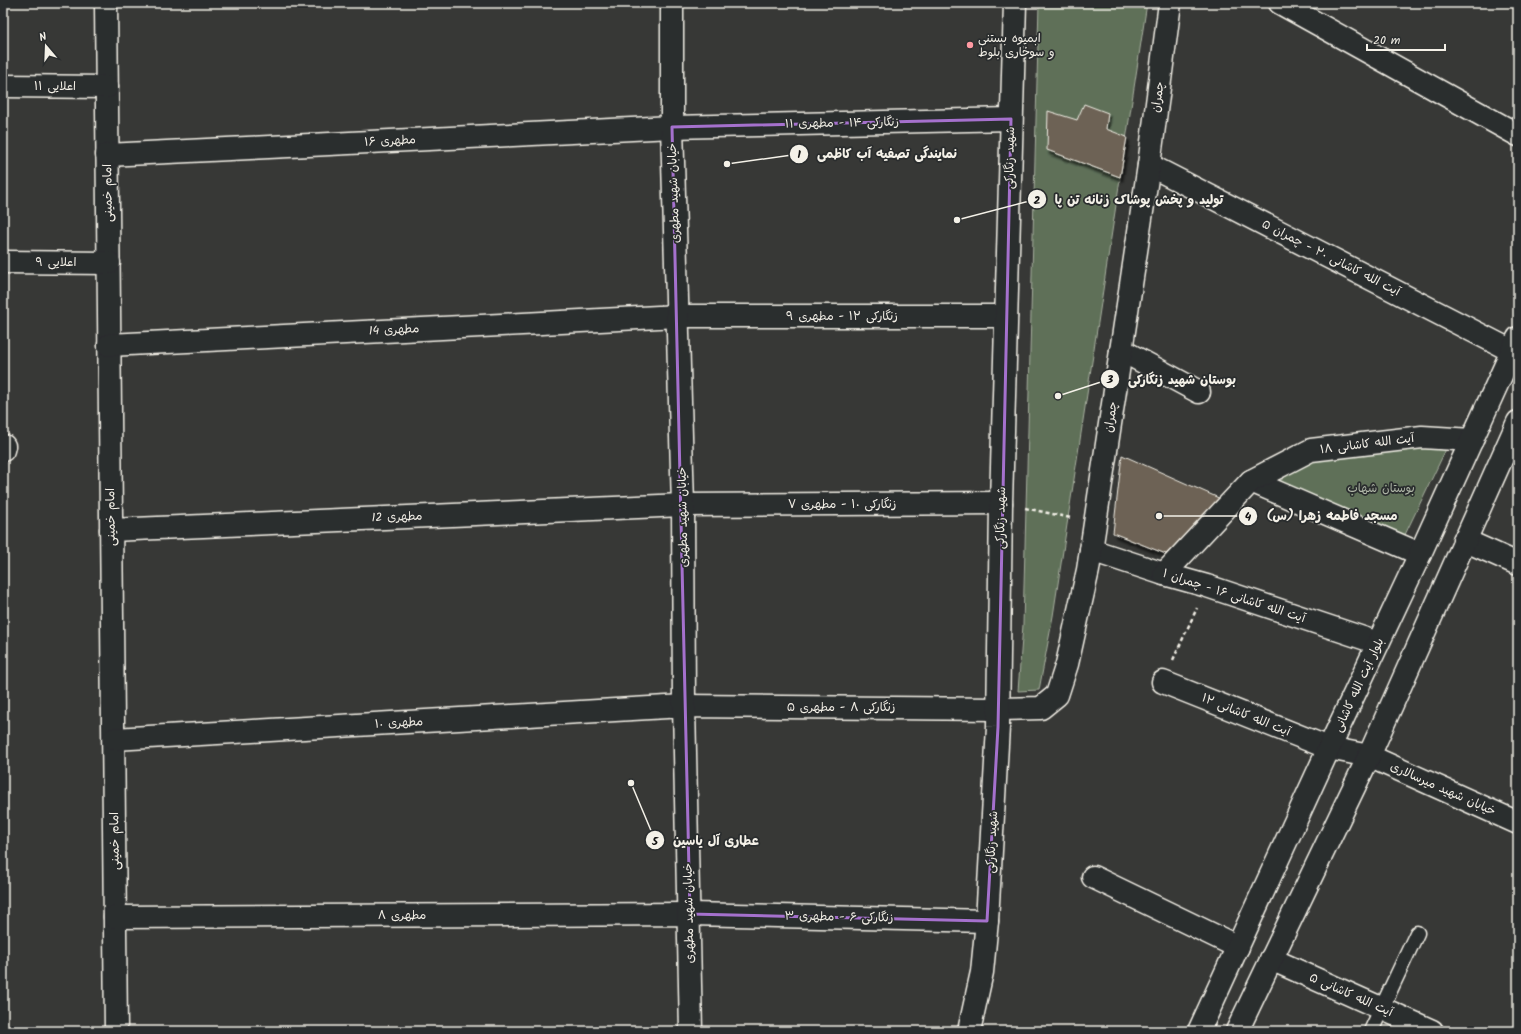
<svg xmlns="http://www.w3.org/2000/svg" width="1521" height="1034" viewBox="0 0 1521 1034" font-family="Kalam,'Playpen Sans Arabic',sans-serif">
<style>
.green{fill:#5e7059;stroke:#a9b0a0}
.building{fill:#6d6254;stroke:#f4f1e8;filter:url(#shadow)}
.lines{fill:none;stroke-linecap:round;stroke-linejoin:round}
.lane-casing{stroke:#f4f1e8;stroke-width:17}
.street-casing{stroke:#f4f1e8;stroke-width:25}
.secondary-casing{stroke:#f4f1e8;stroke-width:25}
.path{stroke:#f4f1e8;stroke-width:2.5;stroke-dasharray:4 3;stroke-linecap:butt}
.lane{stroke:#2a2d2e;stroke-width:14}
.street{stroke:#2a2d2e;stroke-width:22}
.secondary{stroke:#2a2d2e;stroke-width:22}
.marked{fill:none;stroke:#a571cd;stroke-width:3;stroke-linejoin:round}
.poi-dot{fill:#ff9aa2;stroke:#2a2d2e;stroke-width:1.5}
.labels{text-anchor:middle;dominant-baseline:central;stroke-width:3.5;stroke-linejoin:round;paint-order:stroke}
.poi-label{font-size:12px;fill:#f4f1e8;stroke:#2a2d2e;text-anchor:start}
.street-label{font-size:12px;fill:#f4f1e8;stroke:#2a2d2e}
.park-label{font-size:12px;fill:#b0b7a8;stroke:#2a2d2e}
.leader{fill:none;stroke:#f4f1e8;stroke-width:1.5}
.callout-dot{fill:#f4f1e8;stroke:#2a2d2e;stroke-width:1.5}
.mark-label{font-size:12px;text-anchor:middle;font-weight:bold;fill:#111}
.callout-label{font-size:13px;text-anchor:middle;font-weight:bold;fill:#f4f1e8;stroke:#2a2d2e;stroke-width:3.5;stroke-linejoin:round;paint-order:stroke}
</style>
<defs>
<filter id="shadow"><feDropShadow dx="2.5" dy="4.5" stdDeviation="1" flood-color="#0009"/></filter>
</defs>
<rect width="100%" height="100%" fill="#373836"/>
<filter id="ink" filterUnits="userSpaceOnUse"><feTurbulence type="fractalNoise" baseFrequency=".025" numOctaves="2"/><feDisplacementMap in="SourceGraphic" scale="8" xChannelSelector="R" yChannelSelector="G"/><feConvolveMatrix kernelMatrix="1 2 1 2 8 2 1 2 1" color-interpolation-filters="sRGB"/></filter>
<g filter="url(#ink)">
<g class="green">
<path d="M 1039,3 L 1147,3 L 1053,616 L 1039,690 L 1018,691 L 1023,625 Z"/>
<path d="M 1448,445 L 1401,543 L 1274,486 L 1308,458 Z"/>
</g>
<g class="building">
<path d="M 1084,104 L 1108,113 L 1106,129 L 1127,137 L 1120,177 L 1047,150 L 1048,111 L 1077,120 Z"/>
<path d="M 1122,455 L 1221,499 L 1166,554 L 1113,533 Z"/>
</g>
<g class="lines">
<g class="lane-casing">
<path id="lane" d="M 1371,1031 L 1417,933"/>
</g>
<g class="street-casing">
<g id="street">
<path d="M 106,3 L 116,1031"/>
<path d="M 1280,3 L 1518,135"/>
<path d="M 3,86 L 107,87"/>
<path d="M 107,155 L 672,127 L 1011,119"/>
<path d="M 1149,165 L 1512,351"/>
<path d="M 3,262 L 109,263"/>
<path d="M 109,345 L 678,316 L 1006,316"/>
<path d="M 1121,350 L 1199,392"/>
<path d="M 3,450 L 4,446"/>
<path d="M 1251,481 L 1420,554"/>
<path d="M 111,530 L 683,505 L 1001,503"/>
<path d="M 1464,540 L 1518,564"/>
<path d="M 1091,550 L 1164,574 L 1207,586 L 1378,643"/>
<path d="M 1164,574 L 1251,481 L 1311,450 L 1422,437 L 1472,440"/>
<path d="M 1163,682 L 1329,748"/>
<path d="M 114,739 L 684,706 L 998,709 L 1041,708 L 1057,695 L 1067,664 L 1088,570 L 1149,165 L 1170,3"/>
<path d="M 1369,756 L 1518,823"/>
<path d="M 1093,877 L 1238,947"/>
<path d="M 115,917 L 690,914 L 987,921"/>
<path d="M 1271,959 L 1432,1031"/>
<path d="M 969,1031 L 982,972 L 987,921 L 998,727 L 1001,503 L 1015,3"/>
</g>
</g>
<g class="secondary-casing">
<g id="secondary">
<path d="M 672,3 L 672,127 L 683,505 L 684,706 L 691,1031"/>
<path d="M 1329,748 L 1369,756"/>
<path d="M 1199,1031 L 1329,748 L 1420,554 L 1518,338"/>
<path d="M 1237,1031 L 1369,756 L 1518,422"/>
</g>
</g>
<g class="path">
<path d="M 1025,508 L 1071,518"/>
<path d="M 1173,660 L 1197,608"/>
</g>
<use href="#lane" class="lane"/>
<use href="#street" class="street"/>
<use href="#secondary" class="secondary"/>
</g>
</g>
<path class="marked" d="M 1011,119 L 998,727 L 987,921 L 690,914 L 672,127 Z"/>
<circle class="poi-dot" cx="970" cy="45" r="4"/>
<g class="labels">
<g class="poi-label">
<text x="978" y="38">ابمیوه بستنی<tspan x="978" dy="14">و ‌سوخاری بلوط</tspan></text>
</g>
<g class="street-label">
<text x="55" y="86">اعلایی ۱۱</text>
<text transform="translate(1158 97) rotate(-82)">چمران</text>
<text transform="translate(842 123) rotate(-1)">زنگارکی ۱۴ - مطهری ۱۱</text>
<text transform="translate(390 141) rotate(-3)">مطهری ۱۶</text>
<text transform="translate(1010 158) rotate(-89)">شهید زنگارکی</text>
<text transform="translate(108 193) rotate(-91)">امام خمینی</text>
<text transform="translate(674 193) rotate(-92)">خیابان شهید مطهری</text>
<text transform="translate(1331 258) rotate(27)">آیت الله کاشانی ۲۰ - چمران ۵</text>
<text x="56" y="262">اعلایی ۹</text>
<text x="842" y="316">زنگارکی ۱۲ - مطهری ۹</text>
<text transform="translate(394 330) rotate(-3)">مطهری 14</text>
<text transform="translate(1111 417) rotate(-81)">چمران</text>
<text transform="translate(1367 444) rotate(-7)">آیت الله کاشانی ۱۸</text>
<text x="842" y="504">زنگارکی ۱۰ - مطهری ۷</text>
<text transform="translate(111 517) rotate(-91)">امام خمینی</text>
<text transform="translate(397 517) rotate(-2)">مطهری 12</text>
<text transform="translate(683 517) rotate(-91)">خیابان شهید مطهری</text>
<text transform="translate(1001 518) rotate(-89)">شهید زنگارکی</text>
<text transform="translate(1234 596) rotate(18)">آیت الله کاشانی ۱۶ - چمران ۱</text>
<text transform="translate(1359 685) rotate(-65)">بلوار آیت الله کاشانی</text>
<text x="841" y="707">زنگارکی ۸ - مطهری ۵</text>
<text transform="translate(1246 715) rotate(22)">آیت الله کاشانی ۱۲</text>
<text transform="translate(399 723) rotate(-3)">مطهری ۱۰</text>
<text transform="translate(1443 789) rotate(24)">خیابان شهید میرسالاری</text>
<text transform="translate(115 841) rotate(-91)">امام خمینی</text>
<text transform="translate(992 842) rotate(-87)">شهید زنگارکی</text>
<text transform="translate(689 913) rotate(-91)">خیابان شهید مطهری</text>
<text x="402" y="915">مطهری ۸</text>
<text transform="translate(839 917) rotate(1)">زنگارکی ۶ - مطهری ۳</text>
<text transform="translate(1351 995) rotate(24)">آیت الله کاشانی ۵</text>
</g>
<g class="park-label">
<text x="1381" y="488">بوستان شهاب</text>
</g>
</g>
<path class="leader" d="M727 164L799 154M957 220L1037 199M1058 396L1110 379M1159 516L1248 516M631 783L655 840"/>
<g class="callout-dot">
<circle cx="727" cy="164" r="4"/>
<circle cx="957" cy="220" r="4"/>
<circle cx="1058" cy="396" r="4"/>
<circle cx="1159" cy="516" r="4"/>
<circle cx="631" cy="783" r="4"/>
<circle cx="799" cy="154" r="10"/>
<circle cx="1037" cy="199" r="10"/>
<circle cx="1110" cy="379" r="10"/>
<circle cx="1248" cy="516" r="10"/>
<circle cx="655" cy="840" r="10"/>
</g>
<g class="mark-label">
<text x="799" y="158">1</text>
<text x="1037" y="204">2</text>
<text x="1110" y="383">3</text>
<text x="1248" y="520">4</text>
<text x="655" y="845">5</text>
</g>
<g class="callout-label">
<text x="887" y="158">نمایندگی تصفیه آب کاظمی</text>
<text x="1139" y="204">تولید و پخش پوشاک زنانه تن پا</text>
<text x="1182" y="384">بوستان شهید زنگارکی</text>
<text x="1332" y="520">مسجد فاطمه زهرا (س)</text>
<text x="716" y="845">عطاری آل یاسین</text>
</g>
<rect width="1521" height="1034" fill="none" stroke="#2a2d2e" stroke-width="16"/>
<rect x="8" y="8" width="1505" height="1018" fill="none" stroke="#f4f1e8" stroke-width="1.5" filter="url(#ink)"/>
<g transform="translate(46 46) rotate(341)" stroke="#2a2d2e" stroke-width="3" paint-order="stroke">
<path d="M0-3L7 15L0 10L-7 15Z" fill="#f4f1e8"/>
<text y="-6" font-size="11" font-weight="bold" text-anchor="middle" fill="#f4f1e8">N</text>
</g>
<path d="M1367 44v6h78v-6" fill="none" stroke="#f4f1e8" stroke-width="2"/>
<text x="1373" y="44" font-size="12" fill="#f4f1e8" stroke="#2a2d2e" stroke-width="3" paint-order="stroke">20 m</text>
</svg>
